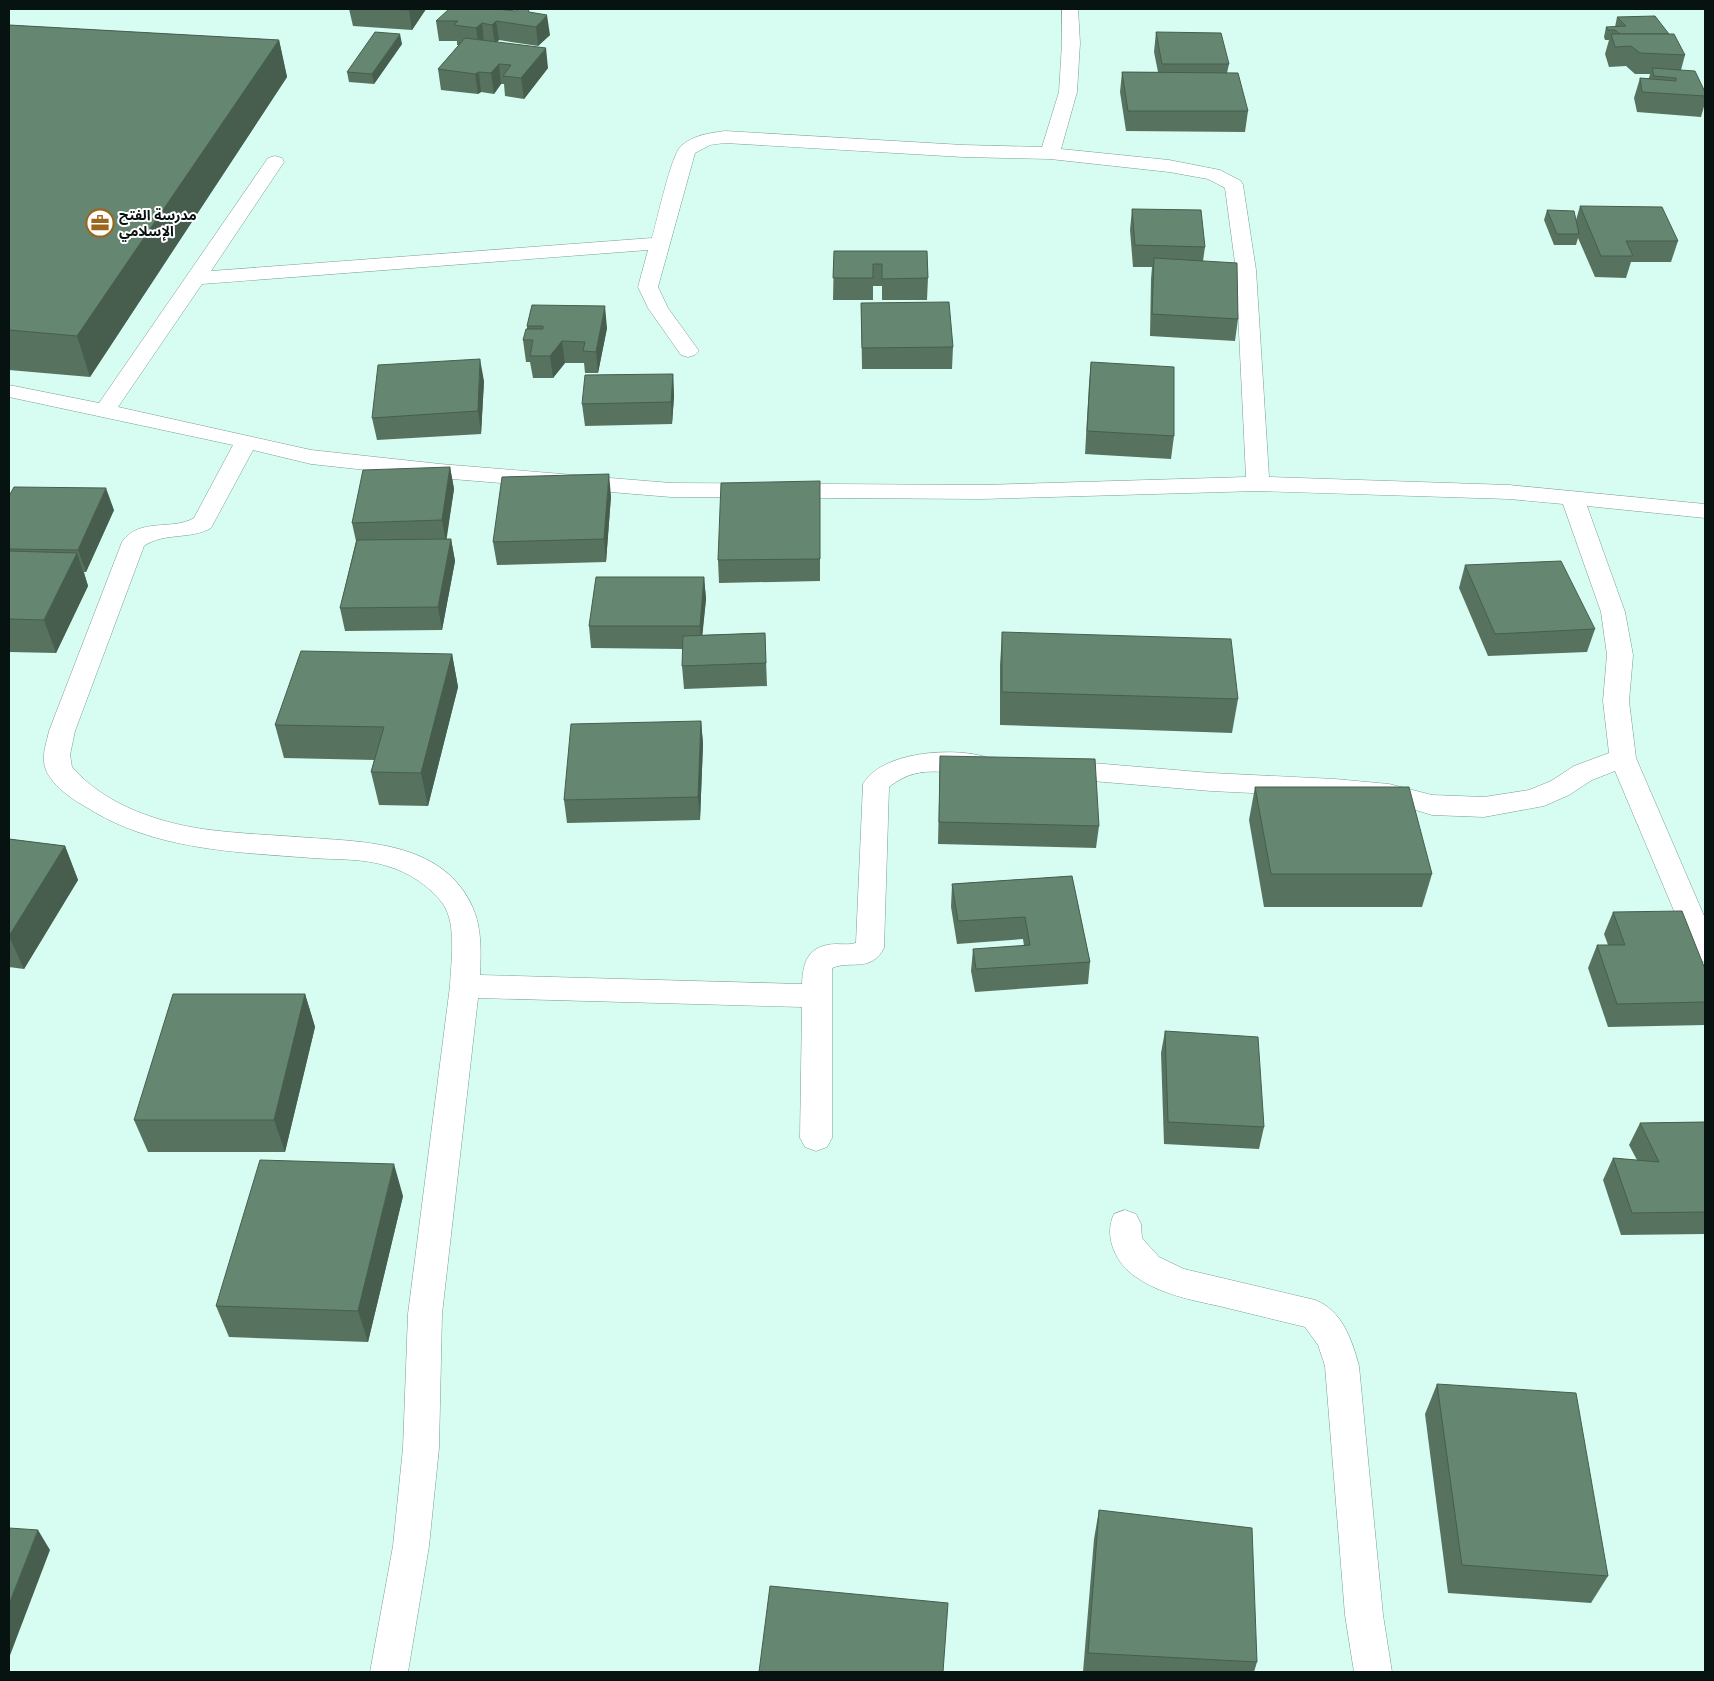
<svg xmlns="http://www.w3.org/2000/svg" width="1714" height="1681" viewBox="0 0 1714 1681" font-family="'Libre Baskerville','Noto Sans Arabic',serif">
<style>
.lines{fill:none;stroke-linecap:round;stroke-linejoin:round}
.minor-casing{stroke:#7a9d93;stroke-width:1}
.minor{fill:#fff;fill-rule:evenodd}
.wall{fill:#577360}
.shaded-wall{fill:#475e4e}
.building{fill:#658670;stroke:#475e4e}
.labels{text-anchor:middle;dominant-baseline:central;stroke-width:4;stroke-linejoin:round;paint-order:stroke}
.far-poi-label{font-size:14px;font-weight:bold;fill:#061310;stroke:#fff;text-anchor:start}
</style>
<rect width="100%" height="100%" fill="#d7fdf2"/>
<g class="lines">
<g class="minor-casing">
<g id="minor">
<path d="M 1062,9 L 1078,9 L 1080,43 L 1077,92 L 1061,149 L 1169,160 L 1220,170 L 1241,181 L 1243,185 L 1256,270 L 1269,477 L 1509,485 L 1705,504 L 1705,518 L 1587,506 L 1625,612 L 1633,655 L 1629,701 L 1636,758 L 1705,918 L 1705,962 L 1695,959 L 1691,951 L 1615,771 L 1592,780 L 1569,795 L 1544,806 L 1484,817 L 1432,815 L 1389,802 L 1335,797 L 1211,791 L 1057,778 L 1048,776 L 1044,769 L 1048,762 L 1057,760 L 1211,773 L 1335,779 L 1389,784 L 1432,795 L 1484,797 L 1529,790 L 1551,781 L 1574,766 L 1609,753 L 1603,701 L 1607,655 L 1601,612 L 1563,504 L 1509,499 L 1258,491 L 982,499 L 671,497 L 440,478 L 311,464 L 253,450 L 211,528 C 190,540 164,532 144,546 L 75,731 L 70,755 L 72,767 C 104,804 156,822 203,829 C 239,834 276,835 312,838 C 371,842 445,844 473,908 C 482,929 481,953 480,975 L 802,984 C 803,960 809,945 836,944 C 843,944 849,945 856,943 L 863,784 C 882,751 953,747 986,757 L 990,763 L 986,769 C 950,780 924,759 889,787 L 884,948 C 871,973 851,960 832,968 L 832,1138 L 827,1147 L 816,1151 L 805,1147 L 800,1138 L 802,1007 L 478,998 L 442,1314 L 439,1448 L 429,1546 L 408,1672 L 370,1672 L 393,1546 L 403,1448 L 408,1314 L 450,986 C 451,963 457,924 443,904 C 430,886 408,872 387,866 C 363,858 337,860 312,858 C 234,852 153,850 86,807 C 70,798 45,781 44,761 C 43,751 47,741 49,731 L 122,542 C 139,517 172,531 194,518 L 233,445 L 9,397 L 9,385 L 99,403 L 268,158 L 275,156 L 282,158 L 284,162 L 211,271 L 652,238 C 657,221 671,155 681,146 C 693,135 710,133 725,131 L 963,145 L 1042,147 L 1059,92 L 1062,43 ZM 725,143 L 963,157 L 1050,159 L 1169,172 L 1208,179 L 1225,188 L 1236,270 L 1246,477 L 982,485 L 671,483 L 440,464 L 311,450 L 118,407 L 202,284 L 648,250 L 638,287 L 648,308 L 681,355 L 688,357 L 695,355 L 699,351 L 668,308 L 658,287 L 695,153 L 710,145 Z"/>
<path d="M 1125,1210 L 1136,1214 L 1141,1224 L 1142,1238 L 1159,1257 L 1184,1269 L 1315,1300 C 1342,1310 1352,1340 1359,1366 L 1383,1615 L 1392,1672 L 1354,1672 L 1345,1615 L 1325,1366 L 1318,1345 L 1305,1327 C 1276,1320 1248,1313 1219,1306 C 1191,1300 1160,1294 1136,1277 C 1116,1264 1103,1236 1114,1214 Z"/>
</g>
</g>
<use href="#minor" class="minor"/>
</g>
<g class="wall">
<path d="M 349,9 L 426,9 L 412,30 L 353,26 Z"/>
<path d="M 529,12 L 550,35 L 538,46 L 499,40 L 497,42 L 548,68 L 524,99 L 505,96 L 504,84 L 501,84 L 494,94 L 481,92 L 478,94 L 441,90 L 438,69 L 459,45 L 457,45 L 457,41 L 439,41 L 436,21 Z"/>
<path d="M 1617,17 L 1685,55 L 1681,70 L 1705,92 L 1705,103 L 1701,117 L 1637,112 L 1634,98 L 1640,78 L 1649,78 L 1650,74 L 1635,74 L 1626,66 L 1609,67 L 1605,54 L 1609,40 L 1605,40 L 1604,37 L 1606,27 L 1615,27 Z"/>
<path d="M 9,25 L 279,40 L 287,77 L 90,377 L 9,370 Z"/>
<path d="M 1156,32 L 1229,64 L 1227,73 L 1248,111 L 1245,132 L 1126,131 L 1120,92 L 1122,72 L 1158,72 L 1154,52 Z"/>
<path d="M 402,44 L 374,84 L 349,82 L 347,72 Z"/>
<path d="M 1580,206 L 1678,241 L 1671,262 L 1631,262 L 1626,278 L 1595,277 L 1578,238 L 1576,245 L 1554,245 L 1544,220 L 1547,210 L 1576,220 Z"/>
<path d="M 1132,209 L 1205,247 L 1203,261 L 1238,319 L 1235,341 L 1150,336 L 1151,279 L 1152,267 L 1133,267 L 1130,230 Z"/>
<path d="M 834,251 L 927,251 L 928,278 L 927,300 L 882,300 L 882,286 L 873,286 L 873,300 L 833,300 Z"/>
<path d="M 861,303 L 953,347 L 952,369 L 862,369 Z"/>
<path d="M 532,305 L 607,328 L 598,373 L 585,373 L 584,363 L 565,363 L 553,378 L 533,378 L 530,362 L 526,362 L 523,340 L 527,329 L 527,326 Z"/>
<path d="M 1091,362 L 1174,436 L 1171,459 L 1085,454 L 1089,384 Z"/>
<path d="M 673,374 L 674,396 L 672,424 L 585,426 L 582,404 Z"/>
<path d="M 484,381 L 481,434 L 377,440 L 372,418 Z"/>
<path d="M 450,467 L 454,489 L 446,539 L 451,539 L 455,561 L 442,630 L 345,631 L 340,608 L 356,541 L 352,523 Z"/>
<path d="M 9,496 L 114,510 L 86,572 L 84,572 L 88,586 L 56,653 L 9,652 Z"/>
<path d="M 611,496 L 606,562 L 497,565 L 493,542 Z"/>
<path d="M 820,504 L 820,581 L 719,583 L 718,560 Z"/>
<path d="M 1465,565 L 1595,629 L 1587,652 L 1488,656 L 1459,588 Z"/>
<path d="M 704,577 L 706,599 L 702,635 L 765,633 L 767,686 L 684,689 L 682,666 L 683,649 L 591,648 L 589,626 Z"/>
<path d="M 1002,632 L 1238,699 L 1232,733 L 1000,725 L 1000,665 Z"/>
<path d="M 452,654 L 458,687 L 428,806 L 379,805 L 371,772 L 374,760 L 284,758 L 275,725 Z"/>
<path d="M 701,721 L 703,744 L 700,820 L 567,823 L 564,800 Z"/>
<path d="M 940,756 L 1099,826 L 1096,848 L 938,844 Z"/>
<path d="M 1255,787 L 1432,874 L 1422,907 L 1264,907 L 1249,820 Z"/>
<path d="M 9,839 L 65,846 L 78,880 L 24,969 L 9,967 Z"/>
<path d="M 1072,876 L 1090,962 L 1088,984 L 975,992 L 971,971 L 973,949 L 1024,946 L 1023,939 L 957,944 L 951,907 L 952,884 Z"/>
<path d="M 1613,912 L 1705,969 L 1705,1025 L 1608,1027 L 1588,968 L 1597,945 L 1608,945 L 1604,934 Z"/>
<path d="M 305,994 L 315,1027 L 285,1152 L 148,1152 L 134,1120 Z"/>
<path d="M 1165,1031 L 1264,1127 L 1259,1149 L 1164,1144 L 1161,1053 Z"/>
<path d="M 1705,1122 L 1705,1234 L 1621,1235 L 1603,1180 L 1613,1158 L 1637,1160 L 1629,1145 L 1640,1123 Z"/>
<path d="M 403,1196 L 368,1342 L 229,1337 L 216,1306 Z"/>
<path d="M 1437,1384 L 1608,1576 L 1591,1603 L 1448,1593 L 1425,1414 Z"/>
<path d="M 1099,1510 L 1257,1662 L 1254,1672 L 1083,1672 L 1094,1539 Z"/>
</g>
<g class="shaded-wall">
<path d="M 410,9 L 426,9 L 412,30 L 409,10 Z"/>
<path d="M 547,15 L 550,35 L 538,46 L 536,27 Z"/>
<path d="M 496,21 L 499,40 L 495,44 L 492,25 Z"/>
<path d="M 482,23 L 484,43 L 479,48 L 476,28 Z"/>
<path d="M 400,34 L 402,44 L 374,84 L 372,74 Z"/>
<path d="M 279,40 L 287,77 L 90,377 L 77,336 Z"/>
<path d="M 546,48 L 548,68 L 524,99 L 521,78 Z"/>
<path d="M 499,64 L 501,84 L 494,94 L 491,73 Z"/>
<path d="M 479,72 L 481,92 L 478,94 L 475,74 Z"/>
<path d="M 605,306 L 607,328 L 598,373 L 596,352 Z"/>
<path d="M 562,341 L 565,363 L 553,378 L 550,356 Z"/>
<path d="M 480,359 L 484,381 L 481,434 L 478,411 Z"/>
<path d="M 673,374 L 674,396 L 672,424 L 671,402 Z"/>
<path d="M 450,467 L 454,489 L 446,543 L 442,520 Z"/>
<path d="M 609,474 L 611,496 L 606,562 L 604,539 Z"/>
<path d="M 106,488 L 114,510 L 86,572 L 78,550 Z"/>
<path d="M 451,539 L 455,561 L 442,630 L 438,607 Z"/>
<path d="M 77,553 L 88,586 L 56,653 L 44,620 Z"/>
<path d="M 704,577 L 706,599 L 701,649 L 700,626 Z"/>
<path d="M 452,654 L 458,687 L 428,806 L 421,773 Z"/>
<path d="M 701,721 L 703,744 L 700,820 L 698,797 Z"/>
<path d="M 65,846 L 78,880 L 24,969 L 9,936 Z"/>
<path d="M 305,994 L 315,1027 L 285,1152 L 274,1120 Z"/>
<path d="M 394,1164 L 403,1196 L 368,1342 L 358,1311 Z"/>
<path d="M 38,1530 L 50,1550 L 9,1658 L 9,1604 Z"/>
</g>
<g class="building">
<path d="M 386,9 L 410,9 L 409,10 Z"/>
<path d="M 449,9 L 497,9 L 516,11 L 518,9 L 528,9 L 529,12 L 547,15 L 536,27 L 496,21 L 492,25 L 482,23 L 476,28 L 454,25 L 458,21 L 436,21 Z"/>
<path d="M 1655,16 L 1669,34 L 1620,34 L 1615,30 L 1608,30 L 1606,27 L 1626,26 L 1617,17 Z"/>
<path d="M 9,25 L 279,40 L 77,336 L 9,330 Z"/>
<path d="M 375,32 L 400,34 L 372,74 L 347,72 Z"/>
<path d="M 1156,32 L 1221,33 L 1229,64 L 1162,64 Z"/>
<path d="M 1611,34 L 1674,34 L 1685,55 L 1640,53 L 1631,46 L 1615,47 Z"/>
<path d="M 465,38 L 546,48 L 521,78 L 503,76 L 511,65 L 499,64 L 491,73 L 479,72 L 475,74 L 438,69 Z"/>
<path d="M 1652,68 L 1695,71 L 1705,92 L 1705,96 L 1642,92 L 1640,78 L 1676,81 L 1676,78 L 1654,76 Z"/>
<path d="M 1122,72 L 1238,73 L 1248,111 L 1128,111 Z"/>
<path d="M 1580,206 L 1662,207 L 1678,241 L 1626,241 L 1633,256 L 1601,256 Z"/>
<path d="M 1132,209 L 1201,210 L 1205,247 L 1135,245 Z"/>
<path d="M 1547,210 L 1574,211 L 1579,234 L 1557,234 Z"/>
<path d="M 834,251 L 927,251 L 928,278 L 882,279 L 882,264 L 873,264 L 873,278 L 833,278 Z"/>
<path d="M 1154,258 L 1237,263 L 1238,319 L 1152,314 Z"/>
<path d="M 949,302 L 953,347 L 862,348 L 861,303 Z"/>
<path d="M 532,305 L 605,306 L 596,352 L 583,351 L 585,342 L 562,341 L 550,356 L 530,356 L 533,340 L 523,340 L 526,329 L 543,329 L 543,326 L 527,326 Z"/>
<path d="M 480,359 L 478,411 L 372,418 L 378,365 Z"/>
<path d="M 1091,362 L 1174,367 L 1174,436 L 1087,431 Z"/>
<path d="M 673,374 L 671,402 L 582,404 L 585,375 Z"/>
<path d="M 450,467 L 442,520 L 352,523 L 363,470 Z"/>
<path d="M 609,474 L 604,539 L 493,542 L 502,477 Z"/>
<path d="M 820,481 L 820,559 L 718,560 L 721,483 Z"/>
<path d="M 14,487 L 106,488 L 78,550 L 9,549 L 9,496 Z"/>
<path d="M 451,539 L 438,607 L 340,608 L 357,540 Z"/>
<path d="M 9,551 L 77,553 L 44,620 L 9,619 Z"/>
<path d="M 1561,561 L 1595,629 L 1495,634 L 1465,565 Z"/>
<path d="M 596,577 L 704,577 L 700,626 L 589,626 Z"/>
<path d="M 1002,632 L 1231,639 L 1238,699 L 1002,692 Z"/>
<path d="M 765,633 L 766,663 L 682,666 L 683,636 Z"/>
<path d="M 301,651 L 452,654 L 421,773 L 371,772 L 384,727 L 275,725 Z"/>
<path d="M 701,721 L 698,797 L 564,800 L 571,724 Z"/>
<path d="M 940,756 L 1095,759 L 1099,826 L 939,822 Z"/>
<path d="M 1255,787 L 1409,787 L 1432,874 L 1271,874 Z"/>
<path d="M 9,839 L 65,846 L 9,936 Z"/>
<path d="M 1072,876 L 1090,962 L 976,969 L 973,949 L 1030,945 L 1025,917 L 958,921 L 952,884 Z"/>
<path d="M 1682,911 L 1705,969 L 1705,1002 L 1617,1004 L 1597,945 L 1625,945 L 1613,912 Z"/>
<path d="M 173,994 L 305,994 L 274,1120 L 134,1120 Z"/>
<path d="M 1165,1031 L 1258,1037 L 1264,1127 L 1168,1122 Z"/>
<path d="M 1705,1122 L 1705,1212 L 1632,1213 L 1613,1158 L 1659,1162 L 1640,1123 Z"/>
<path d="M 260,1160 L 394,1164 L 358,1311 L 216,1306 Z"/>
<path d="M 1437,1384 L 1576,1393 L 1608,1576 L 1462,1565 Z"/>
<path d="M 1099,1510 L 1252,1528 L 1257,1662 L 1088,1653 Z"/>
<path d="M 9,1528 L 38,1530 L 9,1604 Z"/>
<path d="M 770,1586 L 948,1603 L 943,1672 L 759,1672 Z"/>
</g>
<defs>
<g id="office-ring" transform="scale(1.4375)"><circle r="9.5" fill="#fff" stroke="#9b671e" stroke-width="1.5"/><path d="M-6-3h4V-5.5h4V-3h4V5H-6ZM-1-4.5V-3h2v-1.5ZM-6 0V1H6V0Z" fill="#9b671e"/></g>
</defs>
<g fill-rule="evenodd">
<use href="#office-ring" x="100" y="223"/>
</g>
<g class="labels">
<g class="far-poi-label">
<text x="119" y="215">مدرسة الفتح<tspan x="119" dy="16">الإسلامي</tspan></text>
</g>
</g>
<rect width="1714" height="1681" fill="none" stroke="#061310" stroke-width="20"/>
</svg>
